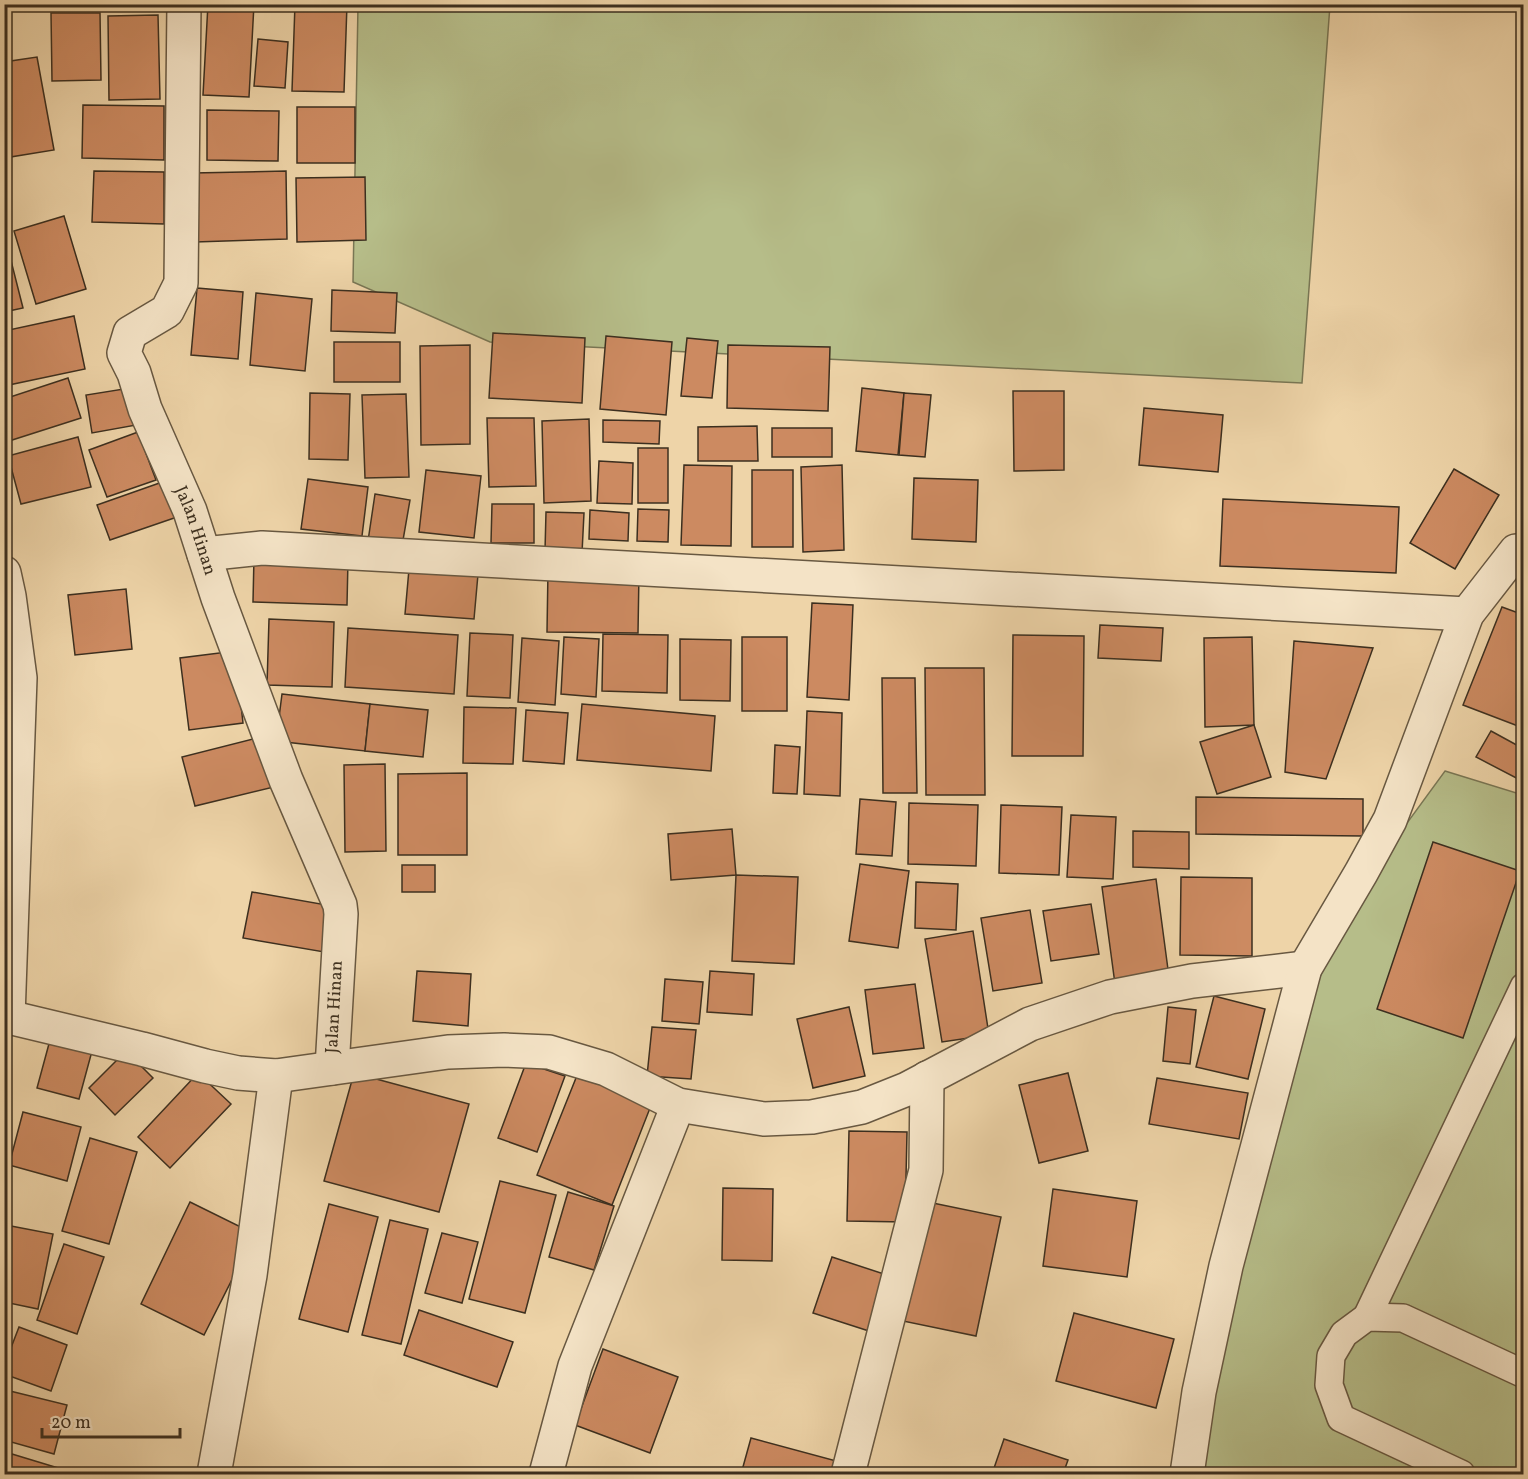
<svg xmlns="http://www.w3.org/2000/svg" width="1528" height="1479" viewBox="0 0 1528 1479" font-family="Vollkorn,serif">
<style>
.green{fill:#b6bd89;stroke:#797654;stroke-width:1.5}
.building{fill:#cc8a61;stroke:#3c2f1f;stroke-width:1.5}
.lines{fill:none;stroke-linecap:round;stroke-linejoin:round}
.service-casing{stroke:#685841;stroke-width:30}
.minor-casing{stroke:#685841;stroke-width:36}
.service{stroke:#f4e3c6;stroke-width:27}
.minor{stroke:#f4e3c6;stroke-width:33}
.labels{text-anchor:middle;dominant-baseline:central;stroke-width:5;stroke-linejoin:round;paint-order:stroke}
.street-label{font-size:18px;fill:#3c2f1f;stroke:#f4e3c6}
</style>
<rect width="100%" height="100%" fill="#eed4a8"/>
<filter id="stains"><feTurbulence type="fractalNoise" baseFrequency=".00333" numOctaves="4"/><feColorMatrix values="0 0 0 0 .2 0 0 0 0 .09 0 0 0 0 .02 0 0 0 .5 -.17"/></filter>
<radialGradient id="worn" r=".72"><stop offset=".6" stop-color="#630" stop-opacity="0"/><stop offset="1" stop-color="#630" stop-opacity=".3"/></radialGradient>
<g class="green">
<path d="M 358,5 L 1330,5 L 1302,383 L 490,342 L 353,282 Z"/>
<path d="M 1445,771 L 1523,795 L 1523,1474 L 1194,1474 L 1282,994 Z"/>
</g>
<g class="building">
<path d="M 208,4 L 254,4 L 249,97 L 203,95 Z"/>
<path d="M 295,4 L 347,4 L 344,92 L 292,91 Z"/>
<path d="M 51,13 L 100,13 L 101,80 L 52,81 Z"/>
<path d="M 158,15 L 160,99 L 109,100 L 108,16 Z"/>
<path d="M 258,39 L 288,42 L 285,88 L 254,86 Z"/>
<path d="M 37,57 L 54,150 L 4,158 L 4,62 Z"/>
<path d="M 83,105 L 164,106 L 164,160 L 82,158 Z"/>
<rect x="297" y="107" width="58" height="56"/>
<path d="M 207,110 L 279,111 L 278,161 L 207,160 Z"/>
<path d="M 94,171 L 164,172 L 164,224 L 92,222 Z"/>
<path d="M 286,171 L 287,239 L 195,242 L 193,173 Z"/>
<path d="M 365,177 L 366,240 L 297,242 L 296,178 Z"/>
<path d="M 64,216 L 86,289 L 36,304 L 14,231 Z"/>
<path d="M 4,233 L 23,308 L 4,312 Z"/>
<path d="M 197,288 L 243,292 L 238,359 L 191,355 Z"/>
<path d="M 332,290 L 397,293 L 395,333 L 331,331 Z"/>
<path d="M 256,293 L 312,299 L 305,371 L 250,365 Z"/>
<path d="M 74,316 L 85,369 L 4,386 L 4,331 Z"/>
<path d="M 493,333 L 585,338 L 582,403 L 489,398 Z"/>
<path d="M 606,336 L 672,342 L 666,415 L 600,409 Z"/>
<path d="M 687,338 L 718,341 L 712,398 L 681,396 Z"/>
<rect x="334" y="342" width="66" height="40"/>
<path d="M 470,345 L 470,444 L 421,445 L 420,346 Z"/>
<path d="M 728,345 L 830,347 L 828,411 L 727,408 Z"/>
<path d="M 68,378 L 81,418 L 9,441 L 4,428 L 4,399 Z"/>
<path d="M 136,387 L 142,424 L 92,433 L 86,395 Z"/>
<path d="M 862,388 L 904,393 L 898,455 L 856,451 Z"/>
<path d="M 1013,391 L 1064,391 L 1064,470 L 1014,471 Z"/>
<path d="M 310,393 L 350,394 L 348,460 L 309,459 Z"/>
<path d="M 904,393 L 931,395 L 925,457 L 899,455 Z"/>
<path d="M 406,394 L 409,477 L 365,478 L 362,395 Z"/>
<path d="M 1144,408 L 1223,415 L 1218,472 L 1139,465 Z"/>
<path d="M 487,418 L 534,418 L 536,486 L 489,487 Z"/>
<path d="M 589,419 L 591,501 L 544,503 L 542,421 Z"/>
<path d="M 603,420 L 660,421 L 659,444 L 603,442 Z"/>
<path d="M 757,426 L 758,461 L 698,461 L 698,427 Z"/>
<rect x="772" y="428" width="60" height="29"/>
<path d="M 138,432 L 156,480 L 107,497 L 89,450 Z"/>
<path d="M 78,437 L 91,487 L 21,504 L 8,456 Z"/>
<rect x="638" y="448" width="30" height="55"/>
<path d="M 599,461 L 633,463 L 632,504 L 597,503 Z"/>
<path d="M 684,465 L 732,466 L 731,546 L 681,545 Z"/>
<path d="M 842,465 L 844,550 L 803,552 L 801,467 Z"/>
<path d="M 1454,469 L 1499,495 L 1455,569 L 1410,543 Z"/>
<path d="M 426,470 L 481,476 L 474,538 L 419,532 Z"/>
<rect x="752" y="470" width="41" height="77"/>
<path d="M 914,478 L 978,480 L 976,542 L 912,539 Z"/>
<path d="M 308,479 L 368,487 L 362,536 L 301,529 Z"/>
<path d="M 168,480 L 180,516 L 110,540 L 97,505 Z"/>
<path d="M 375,494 L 410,500 L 402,546 L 368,541 Z"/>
<path d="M 1223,499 L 1399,507 L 1396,573 L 1220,566 Z"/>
<path d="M 492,504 L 534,504 L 534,543 L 491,543 Z"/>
<path d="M 638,509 L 669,510 L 668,542 L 637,541 Z"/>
<path d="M 590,510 L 629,513 L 628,541 L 589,539 Z"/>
<path d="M 546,512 L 584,513 L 582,553 L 545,551 Z"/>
<path d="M 254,557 L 348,560 L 347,605 L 253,602 Z"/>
<path d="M 410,558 L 479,563 L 474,619 L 405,614 Z"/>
<path d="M 548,570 L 639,572 L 638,633 L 547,632 Z"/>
<path d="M 126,589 L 132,649 L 75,655 L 68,595 Z"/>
<path d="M 812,603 L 853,605 L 849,700 L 807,697 Z"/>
<path d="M 1502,607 L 1524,615 L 1524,711 L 1518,726 L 1463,705 Z"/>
<path d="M 269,619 L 334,622 L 332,687 L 267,685 Z"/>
<path d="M 1100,625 L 1163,628 L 1161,661 L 1098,658 Z"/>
<path d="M 348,628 L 458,635 L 454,694 L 345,687 Z"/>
<path d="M 470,633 L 513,635 L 510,698 L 467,696 Z"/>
<path d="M 603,634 L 668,635 L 667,693 L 602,691 Z"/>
<path d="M 1013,635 L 1084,636 L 1083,756 L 1012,756 Z"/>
<path d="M 564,637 L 599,639 L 596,697 L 561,694 Z"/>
<rect x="742" y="637" width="45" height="74"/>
<path d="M 1252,637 L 1254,725 L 1205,727 L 1204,638 Z"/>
<path d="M 522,638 L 559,641 L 555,705 L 518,702 Z"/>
<path d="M 680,639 L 731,640 L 730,701 L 680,700 Z"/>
<path d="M 1294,641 L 1373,648 L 1326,779 L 1285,772 Z"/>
<path d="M 235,651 L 243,723 L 189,730 L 180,658 Z"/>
<path d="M 925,668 L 984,668 L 985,795 L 926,795 Z"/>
<path d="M 882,678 L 915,678 L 917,793 L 883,793 Z"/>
<path d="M 282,694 L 370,704 L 365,751 L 276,741 Z"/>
<path d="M 370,704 L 428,710 L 423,757 L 365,751 Z"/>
<path d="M 582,704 L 715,716 L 711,771 L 577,760 Z"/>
<path d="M 464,707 L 516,708 L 513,764 L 463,763 Z"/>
<path d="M 526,710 L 568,713 L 564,764 L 523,761 Z"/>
<path d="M 807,711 L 842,713 L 840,796 L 804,794 Z"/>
<path d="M 1254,725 L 1271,777 L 1217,794 L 1200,742 Z"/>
<path d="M 1491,731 L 1524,749 L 1524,782 L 1476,757 Z"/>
<path d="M 265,736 L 278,786 L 195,806 L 182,757 Z"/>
<path d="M 775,745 L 800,747 L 797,794 L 773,793 Z"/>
<path d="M 385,764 L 386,851 L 345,852 L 344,765 Z"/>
<path d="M 467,773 L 467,855 L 398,855 L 398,774 Z"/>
<path d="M 1196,797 L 1363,799 L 1363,836 L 1196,834 Z"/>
<path d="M 860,799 L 896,802 L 892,856 L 856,854 Z"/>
<path d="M 909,803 L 978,805 L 976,866 L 908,864 Z"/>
<path d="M 1001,805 L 1062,807 L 1059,875 L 999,873 Z"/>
<path d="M 1071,815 L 1116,817 L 1113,879 L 1067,877 Z"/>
<path d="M 732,829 L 736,875 L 671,880 L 668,834 Z"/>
<path d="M 1133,831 L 1189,832 L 1189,869 L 1133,867 Z"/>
<path d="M 1433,842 L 1520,871 L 1463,1038 L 1377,1009 Z"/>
<path d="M 860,864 L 909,871 L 898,948 L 849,941 Z"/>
<rect x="402" y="865" width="33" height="27"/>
<path d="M 736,875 L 798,877 L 794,964 L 732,961 Z"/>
<path d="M 1181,877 L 1252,878 L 1252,956 L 1180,955 Z"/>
<path d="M 1156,879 L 1169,977 L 1115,984 L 1102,887 Z"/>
<path d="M 916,882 L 958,884 L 956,930 L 915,928 Z"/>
<path d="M 252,892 L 338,907 L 330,953 L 243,938 Z"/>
<path d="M 1091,904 L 1099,954 L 1051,961 L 1043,911 Z"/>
<path d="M 1030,910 L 1042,983 L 993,991 L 981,918 Z"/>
<path d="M 973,931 L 989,1035 L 942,1042 L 925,939 Z"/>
<path d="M 417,971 L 471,974 L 468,1026 L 413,1021 Z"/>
<path d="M 710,971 L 754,974 L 752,1015 L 707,1012 Z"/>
<path d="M 665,979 L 703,982 L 699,1024 L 662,1021 Z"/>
<path d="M 915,984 L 924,1048 L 873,1054 L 865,990 Z"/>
<path d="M 1214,996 L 1265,1009 L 1248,1079 L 1196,1067 Z"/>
<path d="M 849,1007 L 865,1076 L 813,1088 L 797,1019 Z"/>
<path d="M 1168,1007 L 1196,1010 L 1190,1064 L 1163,1061 Z"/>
<path d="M 652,1027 L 696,1030 L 691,1079 L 647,1076 Z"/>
<path d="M 53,1029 L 95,1040 L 79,1099 L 37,1088 Z"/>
<path d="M 126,1051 L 153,1078 L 115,1115 L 89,1088 Z"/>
<path d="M 526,1063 L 565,1076 L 537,1152 L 498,1138 Z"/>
<path d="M 198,1073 L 231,1104 L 170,1168 L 138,1137 Z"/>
<path d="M 354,1073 L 469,1104 L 439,1212 L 324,1181 Z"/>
<path d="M 578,1073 L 652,1103 L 612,1205 L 537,1175 Z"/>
<path d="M 1068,1073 L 1088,1151 L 1039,1163 L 1019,1085 Z"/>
<path d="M 1157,1078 L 1248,1093 L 1239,1139 L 1149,1124 Z"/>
<path d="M 23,1112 L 81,1127 L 67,1181 L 9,1165 Z"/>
<path d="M 849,1131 L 907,1132 L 905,1222 L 847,1221 Z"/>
<path d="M 90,1138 L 137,1152 L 109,1244 L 62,1231 Z"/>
<path d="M 500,1181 L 556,1195 L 525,1313 L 469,1299 Z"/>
<path d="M 723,1188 L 773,1189 L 772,1261 L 722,1260 Z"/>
<path d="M 1053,1189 L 1137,1201 L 1127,1277 L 1043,1266 Z"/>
<path d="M 568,1192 L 614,1206 L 594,1270 L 549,1257 Z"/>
<path d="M 923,1201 L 1001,1217 L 976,1336 L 898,1320 Z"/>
<path d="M 190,1202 L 255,1234 L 204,1335 L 141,1304 Z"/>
<path d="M 329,1204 L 378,1217 L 348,1332 L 299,1319 Z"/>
<path d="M 390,1220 L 428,1229 L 401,1344 L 362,1335 Z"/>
<path d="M 11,1226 L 53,1234 L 38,1309 L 4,1302 L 4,1259 Z"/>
<path d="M 442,1233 L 478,1242 L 462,1303 L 425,1293 Z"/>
<path d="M 64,1244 L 104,1257 L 77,1334 L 37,1320 Z"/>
<path d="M 832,1257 L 890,1276 L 872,1332 L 813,1313 Z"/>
<path d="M 419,1310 L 513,1342 L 497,1387 L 404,1355 Z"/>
<path d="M 1074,1313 L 1174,1339 L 1156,1408 L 1056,1381 Z"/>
<path d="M 19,1327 L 67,1345 L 51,1391 L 4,1374 L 4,1366 Z"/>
<path d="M 603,1349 L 678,1377 L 650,1453 L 575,1425 Z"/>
<path d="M 10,1391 L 67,1405 L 54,1454 L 4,1440 L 4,1411 Z"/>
<path d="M 751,1438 L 840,1462 L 837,1474 L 741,1474 Z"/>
<path d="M 1004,1439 L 1068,1460 L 1063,1474 L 992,1474 Z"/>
<path d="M 12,1454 L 78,1474 L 5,1474 Z"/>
<path d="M 372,1468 L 404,1474 L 371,1474 Z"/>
</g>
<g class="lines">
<g class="service-casing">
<g id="service">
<path d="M 1367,1317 L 1524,987"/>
<path d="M 1461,1474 L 1341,1418 L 1329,1385 L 1331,1356 L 1344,1334 L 1367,1317 L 1403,1318 L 1524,1374"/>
</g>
</g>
<g class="minor-casing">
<g id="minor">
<path id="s1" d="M 184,4 L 181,283 L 167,311 L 130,333 L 124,353 L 134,373 L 145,409 L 190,511 L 218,598 L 286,780 L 340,905 L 341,914 L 332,1068"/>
<path d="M 204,554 L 262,548 L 1467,614"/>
<path d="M 4,573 L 9,596 L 20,678 L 8,1017"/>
<path d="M 4,1016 L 142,1049 L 205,1066 L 238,1073 L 276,1076 L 448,1052 L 504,1050 L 549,1052 L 606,1069 L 678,1105 L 764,1119 L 812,1117 L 862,1107 L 907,1089 L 1030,1024 L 1110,997 L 1192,981 L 1305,968"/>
<path d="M 214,1474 L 250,1275 L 276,1076"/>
<path d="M 546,1474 L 575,1366 L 678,1105"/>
<path d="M 848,1474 L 926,1170 L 927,1078"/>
<path d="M 1187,1474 L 1199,1392 L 1226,1266 L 1305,968 L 1361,873 L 1390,820 L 1467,614 L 1516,551 L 1524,554"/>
</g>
</g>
<use href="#service" class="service"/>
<use href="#minor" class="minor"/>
</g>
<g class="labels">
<g class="street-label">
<text stroke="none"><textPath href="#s1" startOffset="566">Jalan Hinan</textPath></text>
<text transform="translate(335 1007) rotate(-87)">Jalan Hinan</text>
</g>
</g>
<rect width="1528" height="1479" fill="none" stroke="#eed4a8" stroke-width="24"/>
<rect x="6" y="6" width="1516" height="1467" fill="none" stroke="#3c2f1f" stroke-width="3"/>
<rect x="12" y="12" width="1504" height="1455" fill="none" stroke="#3c2f1f" stroke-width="1.5"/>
<path d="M42 1428v9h138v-9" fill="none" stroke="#3c2f1f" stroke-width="3"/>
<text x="51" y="1428" font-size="18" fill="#3c2f1f" stroke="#f4e3c6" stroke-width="4.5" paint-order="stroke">20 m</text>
<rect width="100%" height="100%" filter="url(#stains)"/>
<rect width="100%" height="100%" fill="url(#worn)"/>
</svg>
